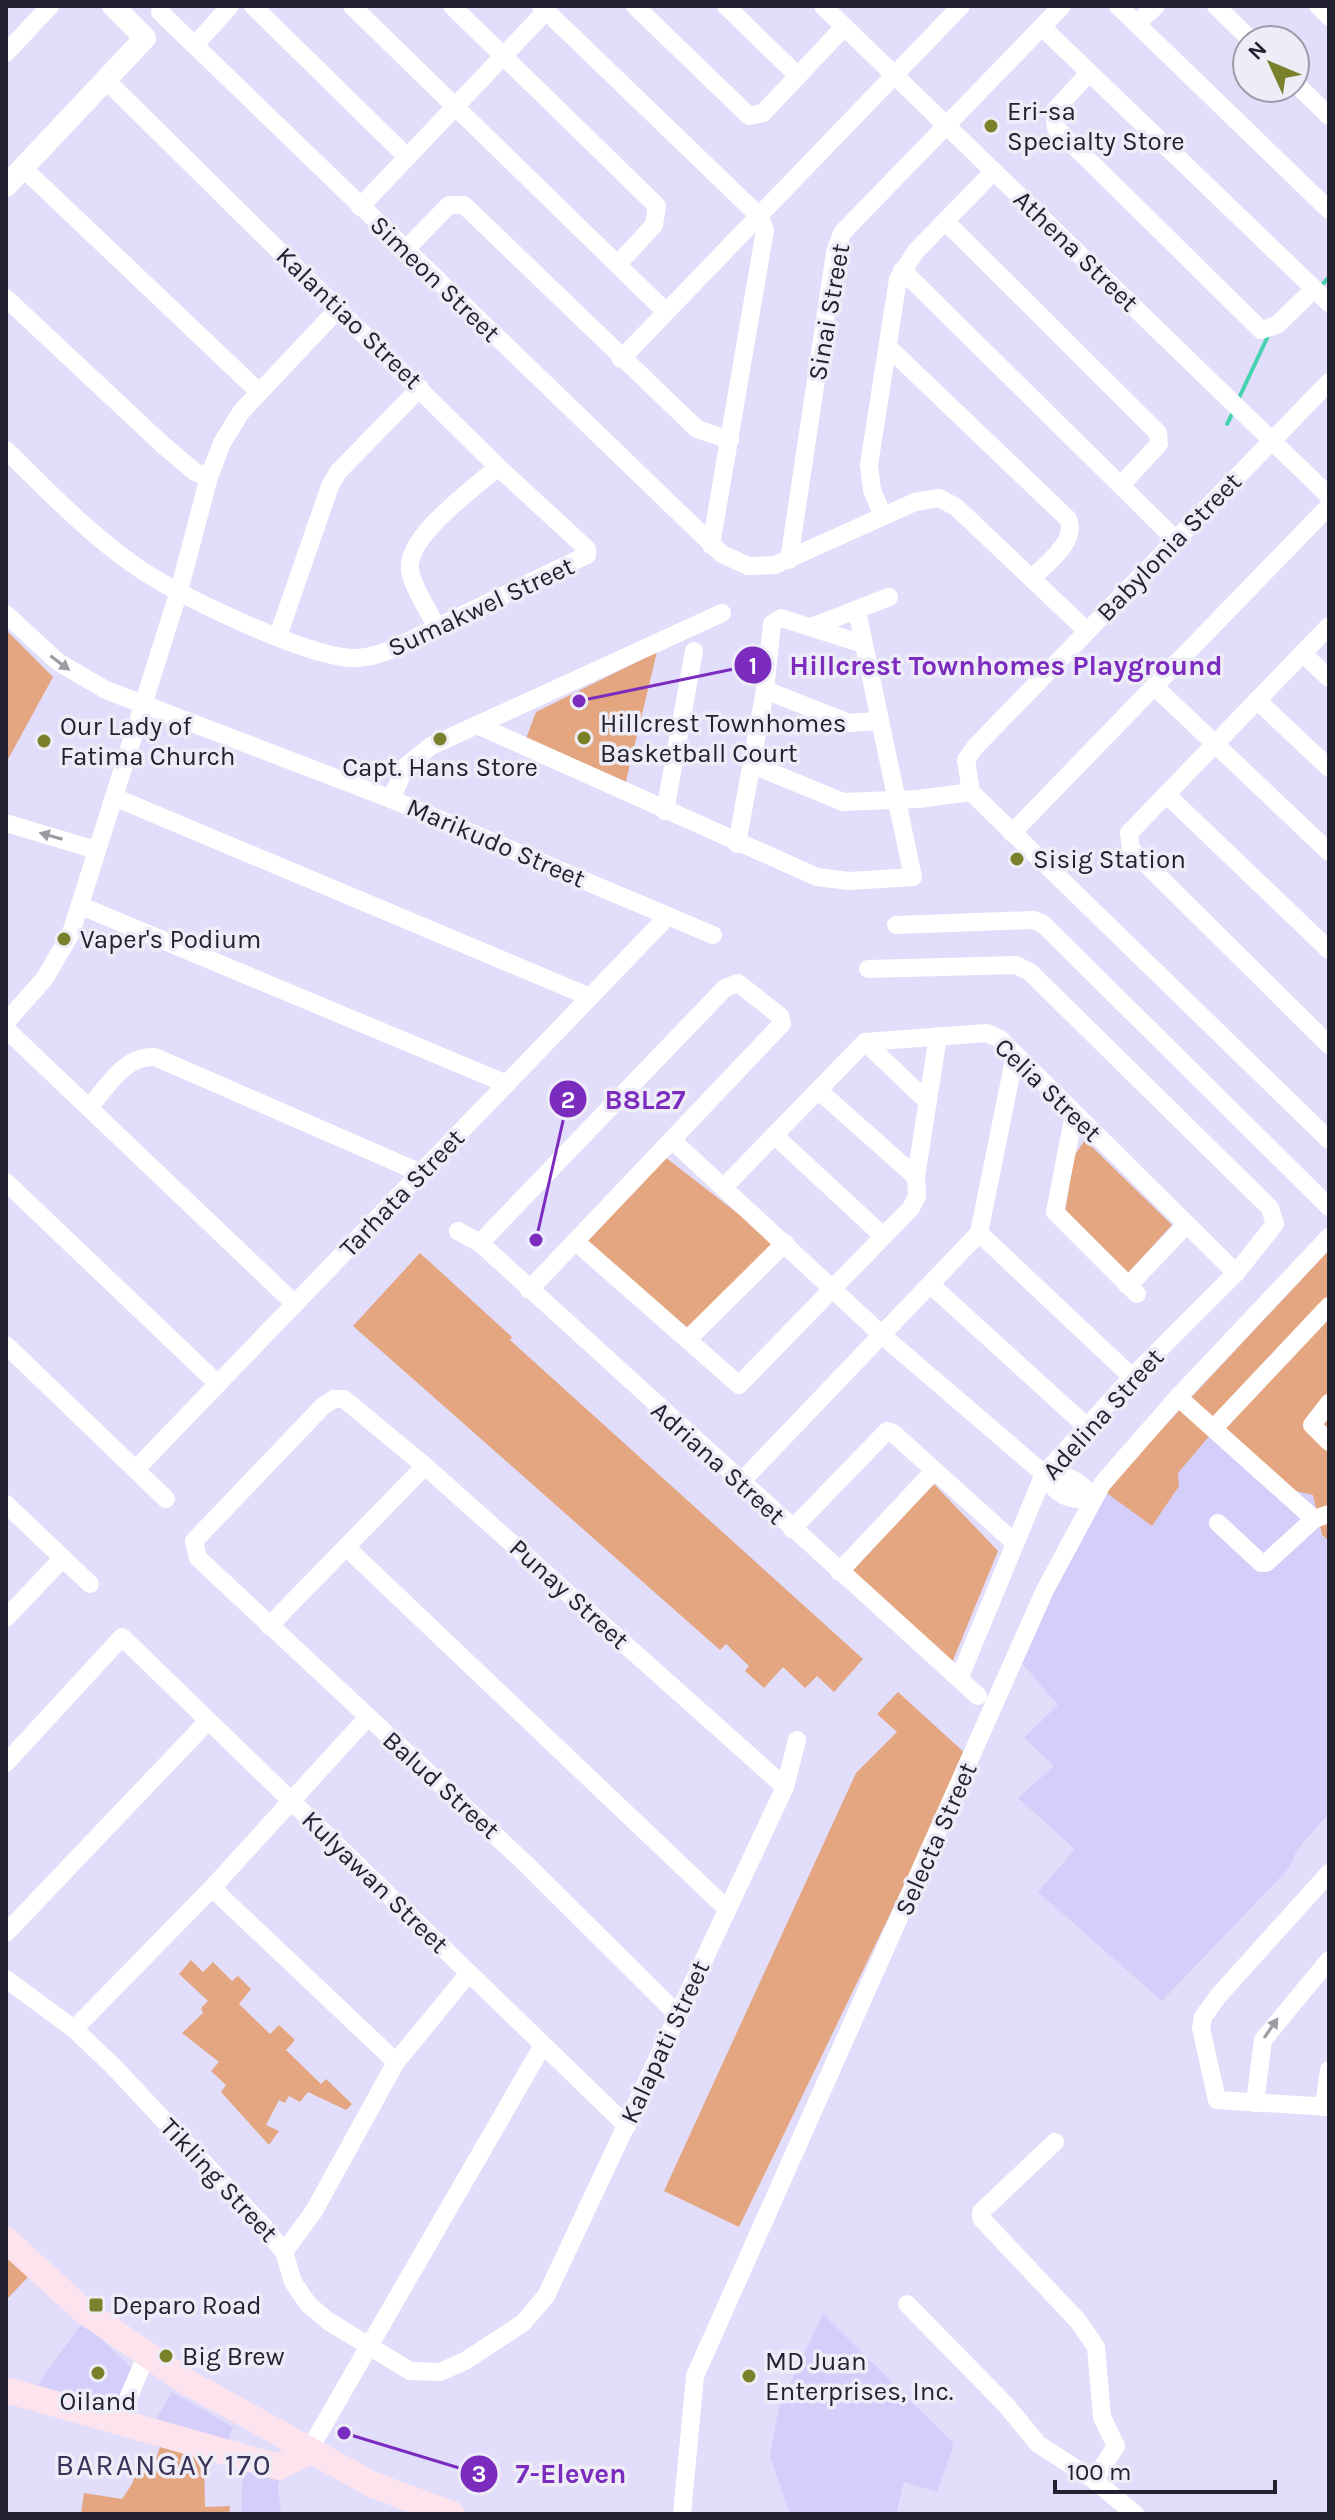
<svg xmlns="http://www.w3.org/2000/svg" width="1335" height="2520" viewBox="0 0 1335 2520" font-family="Karla,sans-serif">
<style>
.built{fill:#d5cefb}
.green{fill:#e4a680}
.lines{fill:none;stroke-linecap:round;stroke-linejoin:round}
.stream{stroke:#47d3b0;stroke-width:4}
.minor{stroke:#fff;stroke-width:18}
.tertiary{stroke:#fff;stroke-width:22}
.secondary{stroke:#fce3ee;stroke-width:26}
.oneway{fill:#9c9ba3}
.poi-dot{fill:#7b802b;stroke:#eeedf7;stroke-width:3}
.labels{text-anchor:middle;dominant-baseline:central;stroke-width:7;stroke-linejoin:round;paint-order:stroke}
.poi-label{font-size:26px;fill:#242133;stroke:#eeedf7;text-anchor:start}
.street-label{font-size:26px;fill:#242133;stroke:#eeedf7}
.quarter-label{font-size:30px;letter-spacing:2px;fill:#3a3259;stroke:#eeedf7}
.leader{fill:none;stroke:#7b2cbf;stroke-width:3}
.callout-dot{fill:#7b2cbf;stroke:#eeedf7;stroke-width:3}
.mark-label{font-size:24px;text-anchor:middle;font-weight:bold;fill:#fff}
.callout-label{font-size:28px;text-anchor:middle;font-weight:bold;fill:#7b2cbf;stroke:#eeedf7;stroke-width:7;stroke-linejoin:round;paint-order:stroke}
</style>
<rect width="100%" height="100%" fill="#e1ddfa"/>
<g class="built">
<path d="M 1211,1434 L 1283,1488 L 1313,1495 L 1321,1535 L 1329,1541 L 1329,1813 L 1297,1850 L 1289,1868 L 1162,2001 L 1038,1892 L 1075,1849 L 1018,1798 L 1054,1766 L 1024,1738 L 1058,1705 L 1021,1662 L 1049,1591 L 1104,1491 L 1178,1473 Z"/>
<path d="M 823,2314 L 954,2444 L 937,2492 L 904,2482 L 896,2514 L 790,2514 L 770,2456 L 779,2407 Z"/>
<path d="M 83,2322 L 136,2372 L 119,2411 L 36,2387 Z"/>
<path d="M 172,2392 L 233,2427 L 227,2443 L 155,2421 Z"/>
<path d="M 243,2464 L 282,2474 L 278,2485 L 281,2514 L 241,2514 Z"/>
</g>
<g class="green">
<path d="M 6,630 L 53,677 L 6,763 Z"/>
<path d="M 657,652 L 624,789 L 524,744 L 536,712 Z"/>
<path d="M 1085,1140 L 1172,1225 L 1125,1276 L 1064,1219 L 1074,1156 Z"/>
<path d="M 661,1154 L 776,1243 L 679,1335 L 572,1243 Z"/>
<path d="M 1329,1250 L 1329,1541 L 1322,1535 L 1313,1495 L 1283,1488 L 1211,1434 L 1178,1473 L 1179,1486 L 1152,1526 L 1104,1491 Z"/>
<path d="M 420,1253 L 512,1337 L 510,1340 L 863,1659 L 834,1692 L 817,1676 L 805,1688 L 783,1667 L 764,1688 L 745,1671 L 749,1666 L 726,1644 L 720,1650 L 353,1326 Z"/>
<path d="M 933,1483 L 998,1551 L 951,1665 L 846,1575 Z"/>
<path d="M 898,1692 L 967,1755 L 739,2227 L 664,2191 L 856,1773 L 897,1732 L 877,1714 Z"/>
<path d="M 191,1960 L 203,1972 L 213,1962 L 232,1981 L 238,1976 L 251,1989 L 239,2004 L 270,2034 L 279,2025 L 295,2040 L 286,2050 L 321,2084 L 326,2079 L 352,2104 L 346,2110 L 308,2092 L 300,2102 L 289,2096 L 285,2103 L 279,2100 L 266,2125 L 279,2131 L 269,2145 L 221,2092 L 226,2085 L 211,2071 L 219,2062 L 182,2033 L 203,2013 L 201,2008 L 208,2001 L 179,1974 Z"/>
<path d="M 6,2253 L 30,2275 L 6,2300 Z"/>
<path d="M 161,2444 L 204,2455 L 205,2507 L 230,2506 L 229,2514 L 81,2514 L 84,2493 L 122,2499 L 132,2484 L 140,2461 L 154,2465 Z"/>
</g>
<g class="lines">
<g class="stream">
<path d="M 1321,286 L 1329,277"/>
<path d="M 1238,400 L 1268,336"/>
<path d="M 1227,424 L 1233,412"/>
</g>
<g class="minor">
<path d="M 253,6 L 407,157"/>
<path d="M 352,6 L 666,312"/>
<path d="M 452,6 L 657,206 L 654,225 L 618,264"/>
<path d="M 541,6 L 759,216 L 765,230 L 711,545"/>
<path d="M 635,6 L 749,116 L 763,113 L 844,27"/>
<path d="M 726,6 L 796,74"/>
<path d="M 823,6 L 1329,496"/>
<path d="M 1118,6 L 1329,210"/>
<path d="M 1216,6 L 1251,40"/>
<path d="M 1318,6 L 1329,17"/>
<path d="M 160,12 L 722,554 L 748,566 L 775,565 L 915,502 L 939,498 L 956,507 L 1087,631"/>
<path d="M 1137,23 L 1156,6"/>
<path d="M 1042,27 L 1329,303"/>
<path d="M 195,45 L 230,6"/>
<path d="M 6,53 L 50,6"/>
<path d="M 1089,73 L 1054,111 L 1056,128 L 1261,330 L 1277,325 L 1313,290"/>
<path d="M 1295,83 L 1329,116"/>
<path d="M 23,168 L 258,391"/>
<path d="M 360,207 L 546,11"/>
<path d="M 945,221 L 1158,433 L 1159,444 L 1121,485"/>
<path d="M 405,250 L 449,205 L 464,205 L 697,429 L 730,440"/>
<path d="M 902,270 L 1176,540"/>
<path d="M 6,298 L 163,445 L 195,472 L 209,477"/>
<path d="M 888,347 L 1068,519 C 1078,541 1046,564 1032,578"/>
<path d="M 621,359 L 961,6"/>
<path d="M 6,450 C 47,490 87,532 134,565 C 176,595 292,649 342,657 C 359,660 374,656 390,650 L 587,555 L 587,549 L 498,467 L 107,81"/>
<path d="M 883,516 L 872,490 L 869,465 L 898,279 L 916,251 L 994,171"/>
<path d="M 789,560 L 835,253 L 842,233 L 1062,6"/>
<path d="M 6,614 L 58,662 L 106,690 L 391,799 L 713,935"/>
<path d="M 814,626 L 889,597"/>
<path d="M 1329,626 L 1129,833 L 1131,849 L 1329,1045"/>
<path d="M 437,628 C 429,611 414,590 410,571 C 404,537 475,488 498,467"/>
<path d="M 278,636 L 330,486 L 338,472 L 420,388"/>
<path d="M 1302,653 L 1329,678"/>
<path d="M 1154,686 L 1329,852"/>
<path d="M 765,690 L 849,723 L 878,721"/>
<path d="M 1257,700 L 1329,768"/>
<path d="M 477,725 L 817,877 L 849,881 L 913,877 L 857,611"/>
<path d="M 753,765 L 843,802 L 918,799 L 971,792"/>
<path d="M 971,792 L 966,760 L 975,747 L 1329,382"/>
<path d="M 971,792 L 1329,1140"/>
<path d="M 1166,794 L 1329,950"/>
<path d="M 114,797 L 590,997"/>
<path d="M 391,799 L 406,766 L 431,746 L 722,613"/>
<path d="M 665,811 L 694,651"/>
<path d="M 6,823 L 96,850"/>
<path d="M 1012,833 L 1329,506"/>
<path d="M 737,844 L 765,690 L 772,624 L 781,618 L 863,644"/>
<path d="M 81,906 L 507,1084"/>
<path d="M 896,925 L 1034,920 L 1043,924 L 1329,1207"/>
<path d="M 868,969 L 1016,965 L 1030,972 L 1270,1208 L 1275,1224 L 1236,1273 L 1132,1377 L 1044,1474 L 959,1679"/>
<path d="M 6,1022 L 45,978 L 71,933 L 179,591 L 209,477 L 222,443 L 241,412 L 339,308"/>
<path d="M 6,1029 L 295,1304"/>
<path d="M 865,1042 L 928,1102"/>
<path d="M 818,1090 L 916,1177"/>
<path d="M 90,1106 C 109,1085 125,1055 155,1057 L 421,1173"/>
<path d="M 1074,1114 L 1055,1212 L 1137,1294"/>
<path d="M 774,1135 L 882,1235"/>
<path d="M 672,1140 L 883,1336 L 1044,1474 C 1056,1495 1068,1501 1093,1499 C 1080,1479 1067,1474 1044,1474"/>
<path d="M 6,1182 L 218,1384"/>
<path d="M 725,1186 L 865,1042 L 987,1033 L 1000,1039 L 1236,1273"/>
<path d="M 458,1231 L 480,1243 L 978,1696"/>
<path d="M 979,1233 L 1132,1377"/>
<path d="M 979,1233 L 1015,1055"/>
<path d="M 575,1241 L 739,1385 L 911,1208 L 917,1196 L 916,1177 L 938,1036"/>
<path d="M 480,1243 L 725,988 L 738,983 L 780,1016 L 782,1024 L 776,1030 L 529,1290"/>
<path d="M 931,1285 L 1086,1426"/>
<path d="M 1128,1286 L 1186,1225"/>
<path d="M 688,1339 L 785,1243"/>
<path d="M 6,1345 L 166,1499"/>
<path d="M 1178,1397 L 1314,1519 L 1329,1514"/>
<path d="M 1329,1403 L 1312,1425 L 1329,1442"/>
<path d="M 1214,1428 L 1329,1306"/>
<path d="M 136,1469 L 668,916"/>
<path d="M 740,1483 L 979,1233"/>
<path d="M 6,1504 L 90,1584"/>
<path d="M 1218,1523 L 1261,1563 L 1266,1563 L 1314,1519"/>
<path d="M 792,1529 L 887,1431 L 893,1433 L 1015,1543"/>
<path d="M 346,1547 L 726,1908"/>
<path d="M 839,1572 L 933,1472"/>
<path d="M 6,1618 L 63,1558"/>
<path d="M 269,1626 L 425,1466"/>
<path d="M 6,1763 L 122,1637 L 627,2126"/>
<path d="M 1329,1873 L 1219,1995 L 1203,2017 L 1201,2028 L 1217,2100 L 1329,2107"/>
<path d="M 212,1888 L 396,2062"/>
<path d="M 6,1933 L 208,1721"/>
<path d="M 6,1979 L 74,2029 L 113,2066 L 263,2226 L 284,2252 L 293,2282 L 308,2304 L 328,2321 L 410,2371 L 440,2372 L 465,2361 L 523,2323 L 546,2296 L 785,1787 L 797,1740"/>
<path d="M 679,2016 L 526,1864 L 198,1558 L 194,1541 L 323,1406 L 334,1399 L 344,1399 L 425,1466 L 785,1787"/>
<path d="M 74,2029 L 212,1888 L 367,1718"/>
<path d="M 1255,2103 L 1263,2040 L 1329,1960"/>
<path d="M 1324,2107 L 1329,2070"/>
<path d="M 1055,2142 L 981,2212 L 981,2218 L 1078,2321 L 1096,2347 L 1102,2417 L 1116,2446 L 1094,2480"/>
<path d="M 284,2252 L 314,2211 L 396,2062 L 469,1973"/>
<path d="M 907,2304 L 1006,2405 L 1038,2444 L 1094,2480 L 1135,2514"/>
<path d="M 118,2422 L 146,2356"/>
<path d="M 308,2452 L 543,2045"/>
<path d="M 682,2514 L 695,2376 L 1045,1590 L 1102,1484 L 1178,1397 L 1329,1237"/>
</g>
<path class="tertiary" d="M 6,186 L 145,38 L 113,6"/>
<g class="secondary">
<path d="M 6,2240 L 84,2311 L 187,2382 L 373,2485 L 452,2514"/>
<path d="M 6,2390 L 278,2467 L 308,2452"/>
</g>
</g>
<defs><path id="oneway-solid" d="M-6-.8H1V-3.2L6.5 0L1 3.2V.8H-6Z" transform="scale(2)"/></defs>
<g class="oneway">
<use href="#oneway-solid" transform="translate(60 663) rotate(37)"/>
<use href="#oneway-solid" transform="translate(51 836) rotate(-164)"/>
<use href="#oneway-solid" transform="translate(1271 2028) rotate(-55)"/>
</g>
<g class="poi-dot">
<circle cx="991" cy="126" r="8"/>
<circle cx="584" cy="738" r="8"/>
<circle cx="440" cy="739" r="8"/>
<circle cx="44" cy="741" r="8"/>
<circle cx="1017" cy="859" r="8"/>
<circle cx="64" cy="939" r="8"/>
<rect x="88" y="2297" width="16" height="16" rx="4"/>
<circle cx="166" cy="2356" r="8"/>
<circle cx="98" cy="2373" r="8"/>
<circle cx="749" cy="2376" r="8"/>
</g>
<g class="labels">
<g class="poi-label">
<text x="1007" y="111">Eri-sa<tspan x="1007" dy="30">Specialty Store</tspan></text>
<text x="600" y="723">Hillcrest Townhomes<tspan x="600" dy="30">Basketball Court</tspan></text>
<text x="60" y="726">Our Lady of<tspan x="60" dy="30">Fatima Church</tspan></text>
<text x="440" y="767" text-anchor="middle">Capt. Hans Store</text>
<text x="1033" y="859">Sisig Station</text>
<text x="80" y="939">Vaper's Podium</text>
<text x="112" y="2305">Deparo Road</text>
<text x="182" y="2356">Big Brew</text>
<text x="765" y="2361">MD Juan<tspan x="765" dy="30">Enterprises, Inc.</tspan></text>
<text x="98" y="2401" text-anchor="middle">Oiland</text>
</g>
<g class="street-label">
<text transform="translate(1076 251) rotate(44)">Athena Street</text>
<text transform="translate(435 279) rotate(44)">Simeon Street</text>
<text transform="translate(829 312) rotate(-80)">Sinai Street</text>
<text transform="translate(349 318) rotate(44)">Kalantiao Street</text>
<text transform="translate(1169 547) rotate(-46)">Babylonia Street</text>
<text transform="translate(481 607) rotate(-25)">Sumakwel Street</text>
<text transform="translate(496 843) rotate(23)">Marikudo Street</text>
<text transform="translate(1048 1090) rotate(44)">Celia Street</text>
<text transform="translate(402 1193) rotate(-46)">Tarhata Street</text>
<text transform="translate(1103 1414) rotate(-48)">Adelina Street</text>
<text transform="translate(718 1463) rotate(42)">Adriana Street</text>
<text transform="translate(569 1594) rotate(42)">Punay Street</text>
<text transform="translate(441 1785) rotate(42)">Balud Street</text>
<text transform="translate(936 1839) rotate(-66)">Selecta Street</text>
<text transform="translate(375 1882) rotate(44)">Kulyawan Street</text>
<text transform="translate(665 2042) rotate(-65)">Kalapati Street</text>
<text transform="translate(219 2180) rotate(47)">Tikling Street</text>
</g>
<g class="quarter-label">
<text x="164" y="2465">BARANGAY 170</text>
</g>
</g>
<path class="leader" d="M579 701L753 665M536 1240L568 1099M344 2433L479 2474"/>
<g class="callout-dot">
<circle cx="579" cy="701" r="8"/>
<circle cx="536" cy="1240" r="8"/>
<circle cx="344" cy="2433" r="8"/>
<circle cx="753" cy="665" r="20"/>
<circle cx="568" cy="1099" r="20"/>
<circle cx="479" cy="2474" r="20"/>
</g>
<g class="mark-label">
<text x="753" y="674">1</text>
<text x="568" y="1108">2</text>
<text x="479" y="2482">3</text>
</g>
<g class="callout-label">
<text x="1006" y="675">Hillcrest Townhomes Playground</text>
<text x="645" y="1109">B8L27</text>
<text x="571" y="2483">7-Eleven</text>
</g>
<rect width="1335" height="2520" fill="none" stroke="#242133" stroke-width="16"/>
<g transform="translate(1271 64) rotate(314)"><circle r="38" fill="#eeedf7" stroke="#9d9ba9" stroke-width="2"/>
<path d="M0-6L14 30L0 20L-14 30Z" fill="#7b802b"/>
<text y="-12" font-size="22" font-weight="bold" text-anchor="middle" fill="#242133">N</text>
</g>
<path d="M1055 2480v12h220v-12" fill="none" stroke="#242133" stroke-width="4"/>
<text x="1067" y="2480" font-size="24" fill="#242133" stroke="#eeedf7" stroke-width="6" paint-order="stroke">100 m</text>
</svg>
